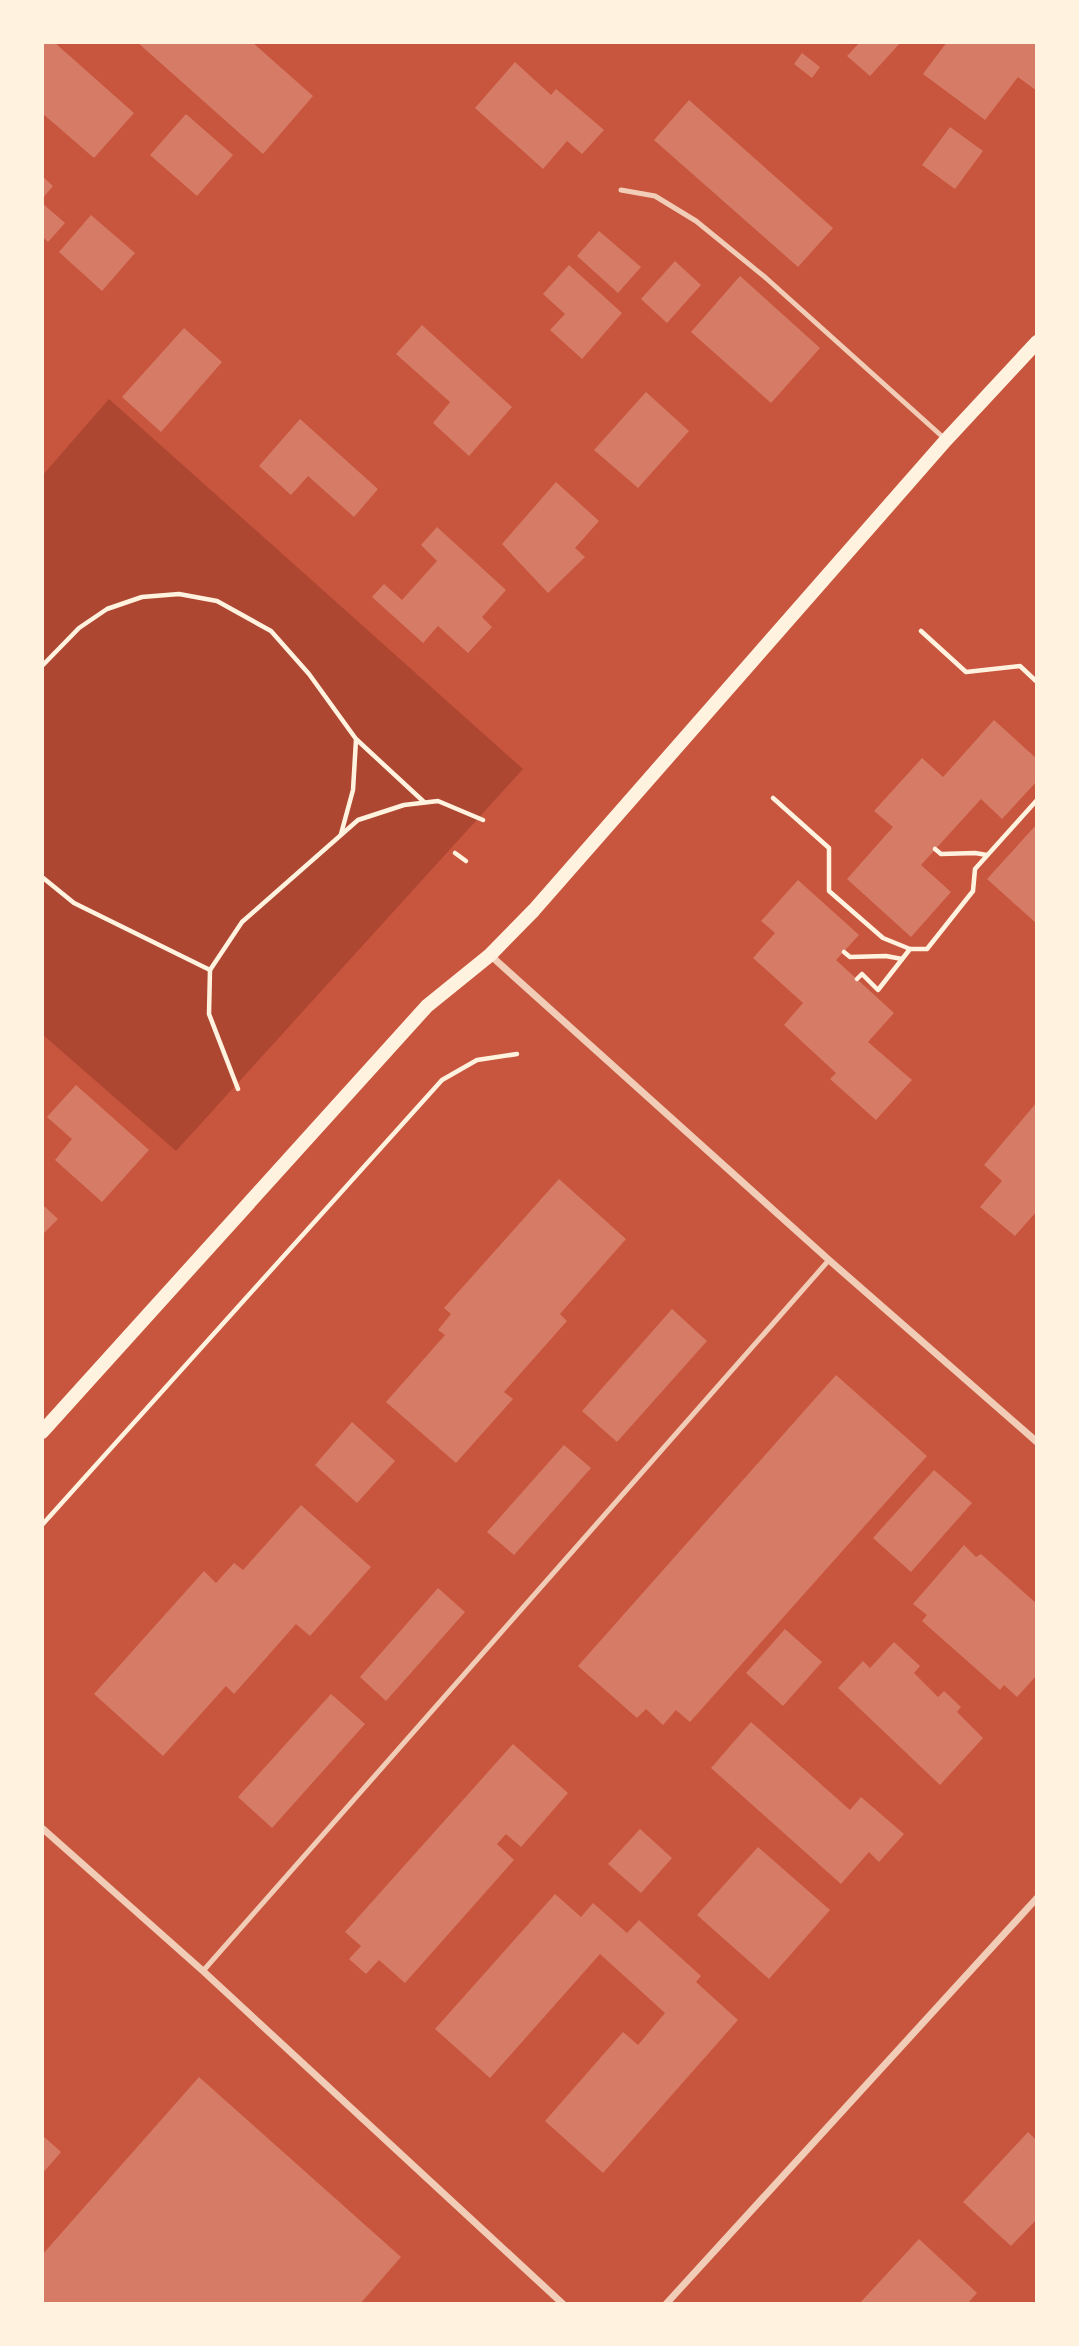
<svg xmlns="http://www.w3.org/2000/svg" width="1079" height="2346" viewBox="0 0 1079 2346" font-family="'PT Sans',sans-serif">
<style>
.green{fill:#ae4732}
.building{fill:#d67c66}
.lines{fill:none;stroke-linecap:round;stroke-linejoin:round}
.path{stroke:#fff3e0;stroke-width:4.5}
.service{stroke:#f1ccb7;stroke-width:5}
.minor{stroke:#f1ccb7;stroke-width:7}
.secondary{stroke:#fff3e0;stroke-width:14}
</style>
<rect width="100%" height="100%" fill="#c8553d"/>
<path class="green" d="M 109,399 L 523,769 L 176,1151 L 42,1034 L 42,476 Z"/>
<g class="building">
<path d="M 45,42 L 54,42 L 134,113 L 94,158 L 42,113 L 42,45 Z"/>
<path d="M 137,42 L 252,42 L 313,96 L 263,154 Z"/>
<path d="M 860,42 L 901,42 L 870,76 L 847,56 Z"/>
<path d="M 947,42 L 1037,42 L 1037,91 L 1018,77 L 985,120 L 923,74 Z"/>
<path d="M 802,53 L 820,67 L 812,78 L 794,64 Z"/>
<path d="M 515,62 L 551,95 L 556,89 L 604,130 L 582,154 L 567,141 L 543,169 L 475,108 Z"/>
<path d="M 689,100 L 833,228 L 798,267 L 654,140 Z"/>
<path d="M 186,114 L 233,155 L 197,196 L 150,155 Z"/>
<path d="M 950,127 L 983,151 L 955,189 L 922,165 Z"/>
<path d="M 42,176 L 53,186 L 42,199 Z"/>
<path d="M 42,203 L 65,223 L 48,242 L 42,236 Z"/>
<path d="M 91,215 L 135,253 L 102,291 L 59,252 Z"/>
<path d="M 599,231 L 641,267 L 618,293 L 577,256 Z"/>
<path d="M 675,261 L 701,285 L 667,323 L 641,299 Z"/>
<path d="M 569,265 L 622,313 L 582,359 L 550,330 L 565,314 L 543,294 Z"/>
<path d="M 740,276 L 820,348 L 771,403 L 691,332 Z"/>
<path d="M 422,325 L 512,407 L 469,456 L 433,423 L 450,402 L 396,354 Z"/>
<path d="M 184,328 L 222,362 L 161,432 L 122,397 Z"/>
<path d="M 646,392 L 689,431 L 638,488 L 594,450 Z"/>
<path d="M 300,419 L 378,489 L 354,517 L 308,476 L 291,495 L 259,466 Z"/>
<path d="M 556,482 L 599,521 L 575,548 L 585,557 L 548,593 L 502,544 Z"/>
<path d="M 437,527 L 506,590 L 482,617 L 492,627 L 468,653 L 438,626 L 423,643 L 372,597 L 384,584 L 402,600 L 437,561 L 421,545 Z"/>
<path d="M 994,720 L 1037,759 L 1037,781 L 1002,819 L 981,799 L 921,865 L 951,892 L 911,937 L 847,879 L 893,827 L 874,811 L 922,758 L 943,777 Z"/>
<path d="M 1037,824 L 1037,924 L 987,879 Z"/>
<path d="M 798,880 L 859,935 L 836,960 L 894,1013 L 868,1042 L 912,1080 L 876,1120 L 830,1079 L 836,1073 L 784,1025 L 803,1003 L 753,958 L 775,933 L 761,921 Z"/>
<path d="M 76,1085 L 149,1150 L 102,1202 L 55,1160 L 72,1139 L 47,1117 Z"/>
<path d="M 1037,1102 L 1037,1211 L 1015,1236 L 980,1207 L 1002,1181 L 984,1165 Z"/>
<path d="M 559,1179 L 626,1239 L 560,1314 L 567,1321 L 504,1392 L 513,1399 L 456,1463 L 386,1402 L 445,1335 L 438,1330 L 451,1314 L 444,1308 Z"/>
<path d="M 42,1204 L 58,1219 L 42,1235 Z"/>
<path d="M 672,1309 L 707,1341 L 617,1442 L 582,1411 Z"/>
<path d="M 836,1375 L 927,1456 L 690,1722 L 676,1710 L 663,1725 L 646,1709 L 637,1718 L 578,1666 Z"/>
<path d="M 352,1422 L 395,1461 L 357,1503 L 315,1465 Z"/>
<path d="M 564,1445 L 591,1468 L 514,1555 L 487,1532 Z"/>
<path d="M 934,1470 L 972,1503 L 911,1572 L 873,1538 Z"/>
<path d="M 301,1505 L 371,1567 L 310,1636 L 296,1624 L 234,1694 L 226,1686 L 163,1756 L 94,1694 L 204,1571 L 216,1583 L 234,1563 L 243,1570 Z"/>
<path d="M 964,1545 L 976,1557 L 981,1554 L 1037,1604 L 1037,1675 L 1017,1697 L 1004,1685 L 1000,1690 L 922,1621 L 927,1615 L 913,1604 Z"/>
<path d="M 438,1588 L 465,1612 L 386,1701 L 360,1677 Z"/>
<path d="M 785,1629 L 822,1662 L 783,1706 L 746,1673 Z"/>
<path d="M 894,1642 L 920,1666 L 914,1673 L 938,1697 L 944,1691 L 961,1707 L 957,1712 L 983,1738 L 940,1785 L 838,1688 L 863,1661 L 870,1668 Z"/>
<path d="M 331,1694 L 365,1724 L 272,1828 L 238,1797 Z"/>
<path d="M 751,1722 L 850,1810 L 861,1797 L 904,1834 L 879,1862 L 869,1852 L 841,1884 L 711,1768 Z"/>
<path d="M 513,1744 L 568,1793 L 521,1847 L 506,1834 L 497,1844 L 514,1860 L 405,1983 L 379,1960 L 366,1974 L 349,1959 L 361,1946 L 345,1932 Z"/>
<path d="M 640,1829 L 672,1858 L 641,1893 L 608,1864 Z"/>
<path d="M 758,1847 L 830,1910 L 769,1979 L 697,1915 Z"/>
<path d="M 555,1894 L 581,1917 L 593,1903 L 627,1933 L 639,1920 L 701,1976 L 696,1982 L 738,2020 L 603,2173 L 545,2121 L 623,2032 L 638,2045 L 665,2013 L 600,1954 L 490,2078 L 435,2029 Z"/>
<path d="M 199,2077 L 401,2257 L 360,2304 L 42,2304 L 42,2255 Z"/>
<path d="M 1028,2132 L 1037,2141 L 1037,2219 L 1011,2246 L 963,2202 Z"/>
<path d="M 42,2135 L 61,2152 L 42,2174 Z"/>
<path d="M 919,2239 L 977,2293 L 967,2304 L 859,2304 Z"/>
</g>
<g class="lines">
<g class="path">
<path d="M 921,631 L 966,672 L 1020,666 L 1037,682"/>
<path d="M 42,666 L 79,628 L 107,609 L 142,597 L 179,594 L 217,601 L 271,631 L 309,674 L 356,739 L 424,802"/>
<path d="M 773,798 L 829,848 L 829,891 L 883,938 L 910,949"/>
<path d="M 341,834 L 353,790 L 356,740"/>
<path d="M 935,849 L 941,854 L 975,853 L 987,855"/>
<path d="M 455,853 L 466,861"/>
<path d="M 42,877 L 74,903 L 210,970 L 209,1014 L 238,1089"/>
<path d="M 844,952 L 850,957 L 886,956 L 902,959"/>
<path d="M 210,970 L 242,922 L 358,820 L 404,805 L 438,801 L 483,820"/>
<path d="M 857,979 L 862,974 L 878,990 L 910,949 L 927,949 L 973,891 L 975,869 L 1037,800"/>
<path d="M 42,1525 L 442,1080 L 477,1060 L 517,1054"/>
</g>
<g class="service">
<path d="M 621,190 L 655,196 L 696,221 L 766,278 L 945,439"/>
<path d="M 203,1971 L 829,1260"/>
</g>
<g class="minor">
<path d="M 490,955 L 829,1260 L 1037,1442"/>
<path d="M 42,1828 L 203,1971 L 563,2304"/>
<path d="M 666,2304 L 1037,1898"/>
</g>
<path class="secondary" d="M 42,1432 L 427,1006 L 490,955 L 534,910 L 946,440 L 1037,342"/>
</g>
<rect width="1079" height="2346" fill="none" stroke="#fff3e0" stroke-width="88"/>
</svg>
